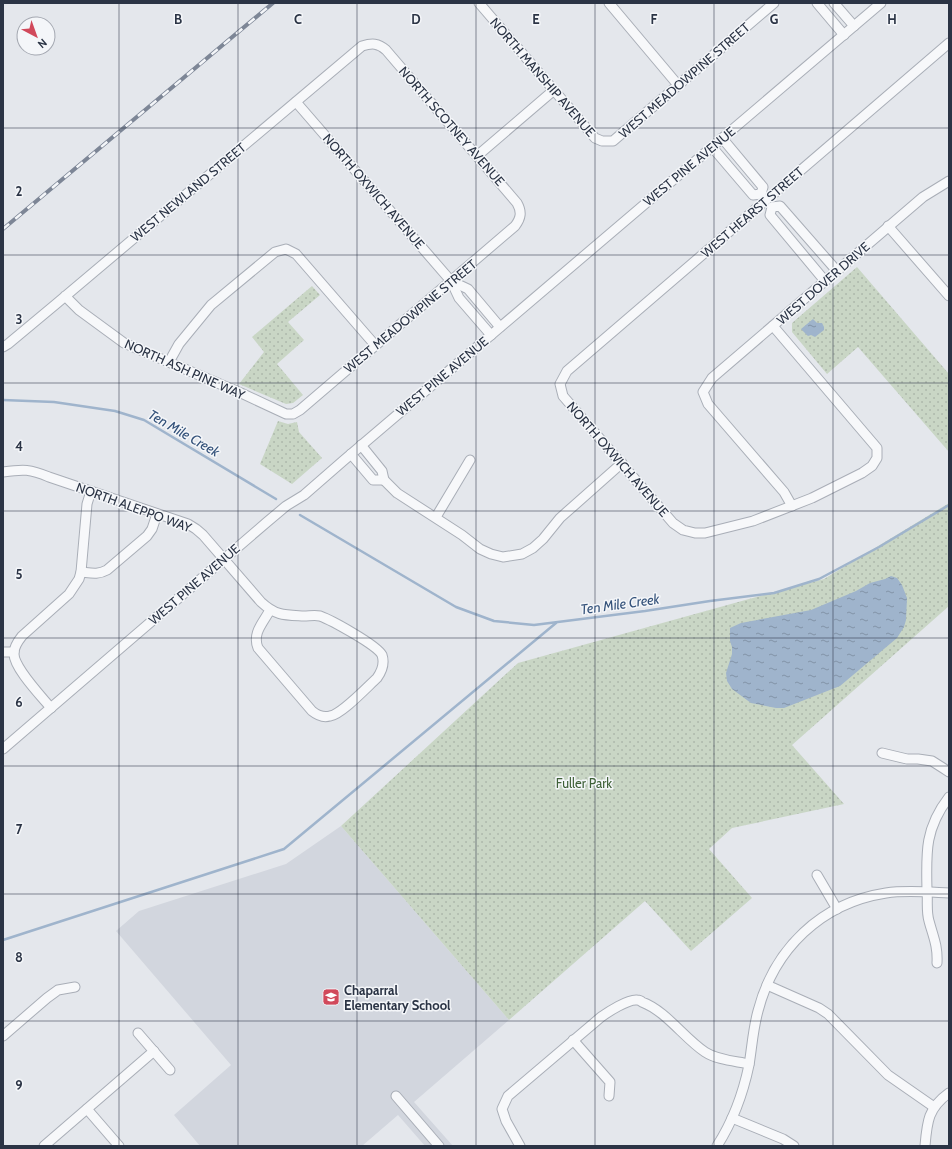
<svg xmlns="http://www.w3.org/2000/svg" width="952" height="1149" viewBox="0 0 952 1149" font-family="Cabin,sans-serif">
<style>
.built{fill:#d2d6de}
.park{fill:url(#park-dots)}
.water{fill:url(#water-ripples)}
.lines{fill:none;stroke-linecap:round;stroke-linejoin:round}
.stream{stroke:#9fb4cc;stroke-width:2.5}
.minor-casing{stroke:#a9aeb7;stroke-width:11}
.minor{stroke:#f7f8fa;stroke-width:9}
.rail-casing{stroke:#7d8696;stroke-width:4}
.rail{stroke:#f4f6f9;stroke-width:2.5;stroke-dasharray:8;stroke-linecap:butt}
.grid{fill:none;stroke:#2b3445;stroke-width:1;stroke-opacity:0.55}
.labels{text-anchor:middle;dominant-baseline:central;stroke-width:3;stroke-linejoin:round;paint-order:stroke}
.street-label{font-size:13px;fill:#2b3445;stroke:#f4f6f9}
.park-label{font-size:13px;fill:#3f6138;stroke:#f4f6f9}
.poi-label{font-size:13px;font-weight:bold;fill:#2b3445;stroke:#f4f6f9;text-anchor:start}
.water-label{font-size:14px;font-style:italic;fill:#34527a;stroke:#f4f6f9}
.grid-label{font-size:13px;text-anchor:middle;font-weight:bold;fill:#2b3445;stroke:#f4f6f9;stroke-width:3;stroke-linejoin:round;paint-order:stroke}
</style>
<defs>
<pattern id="park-dots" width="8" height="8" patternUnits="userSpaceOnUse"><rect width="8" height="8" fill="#c9d6c5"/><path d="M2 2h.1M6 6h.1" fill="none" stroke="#adb8ab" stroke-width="1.8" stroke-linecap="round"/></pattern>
<pattern id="water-ripples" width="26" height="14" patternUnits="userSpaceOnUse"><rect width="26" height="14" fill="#9fb4cc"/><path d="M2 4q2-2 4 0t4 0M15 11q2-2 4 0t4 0" fill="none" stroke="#8293a7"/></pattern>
</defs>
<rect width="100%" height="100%" fill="#e4e7ec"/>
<path class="built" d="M 341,826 L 509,1020 L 414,1102 L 453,1146 L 425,1146 L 398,1115 L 362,1146 L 200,1146 L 174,1115 L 231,1065 L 116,931 L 139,911 L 286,864 Z"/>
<g class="park">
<path d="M 857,267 L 949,374 L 949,452 L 858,347 L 827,374 L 792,332 L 792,323 Z"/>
<path d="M 312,286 L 320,295 L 288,322 L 304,340 L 277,364 L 303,395 L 293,403 L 286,404 L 239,384 L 264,352 L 252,337 Z"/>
<path d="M 278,421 L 288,424 L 297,422 L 299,432 L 322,458 L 292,484 L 260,464 Z"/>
<path d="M 949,503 L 949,606 L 792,745 L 844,804 L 732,828 L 709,849 L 752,898 L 691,951 L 645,901 L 509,1020 L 341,826 L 518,663 L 749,599 L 824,579 Z"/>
</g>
<g class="water">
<path d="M 813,319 L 817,323 L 822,323 L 824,327 L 824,330 L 815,337 L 811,335 L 808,336 L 801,329 Z"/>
<path d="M 891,576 L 897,578 L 902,585 L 907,598 L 906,620 L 904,627 L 897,638 L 840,686 L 784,708 L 776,708 L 751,703 L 732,689 L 727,681 L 726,673 L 732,654 L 732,647 L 730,641 L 730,628 L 741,623 L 811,610 L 856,591 L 870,583 L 885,579 Z"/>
</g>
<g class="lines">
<g class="stream">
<path d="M 3,400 L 54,402 L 115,411 L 144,420 L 276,499"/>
<path d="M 300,515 L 456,607 L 494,621 L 534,625 L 645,611 L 710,601 L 774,593 L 819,579 L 879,547 L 949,505"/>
<path d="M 3,940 L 284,849 L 556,623"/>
</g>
<g class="minor-casing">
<g id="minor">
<path d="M 479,3 L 595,138 L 602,141 L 613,141 L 774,3"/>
<path d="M 609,3 L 678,85"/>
<path d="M 817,3 L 844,35"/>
<path d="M 834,3 L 854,26"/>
<path d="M 296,102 L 451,281 L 459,298 L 491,335"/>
<path d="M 722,138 L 763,187 L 761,194"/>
<path d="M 712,147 L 753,195 L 761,194"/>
<path d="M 477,156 L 554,90"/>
<path d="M 772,207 L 770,215 L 825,281"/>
<path d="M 772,207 L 780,206 L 837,271"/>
<path d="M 888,226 L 949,296"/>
<path d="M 451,281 L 468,289 L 500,327"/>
<path d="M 773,326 L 877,448 L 877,458 L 872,466 L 862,473 L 812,498 L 753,521 L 705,533 L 695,533 L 683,530 L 673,523 L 563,396 L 560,384 L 567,371 L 949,43"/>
<path d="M 3,347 L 8,344 L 56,304 L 362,46 C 372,43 378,43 386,50 L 517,203 C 522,212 521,218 515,226 L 300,410 L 293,414 L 286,414 L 241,393 L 124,343 L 79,310 L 65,296"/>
<path d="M 169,362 L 179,344 L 211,305 L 275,252 L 286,249 L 296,254 L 375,345"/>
<path d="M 351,454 L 373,480 L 384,480 L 382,471 L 361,445"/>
<path d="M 3,472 C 24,469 30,469 49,477 L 188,524 L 196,529 L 203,535 L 261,602 C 276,616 285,615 304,616 C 309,616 315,615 320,616 C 331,620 377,645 382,655 C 385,664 382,671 377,678 C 367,687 342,714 330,716 C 323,718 317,715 312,711 L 258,648 C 252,633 263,623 270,610"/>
<path d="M 384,480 L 397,493 L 462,535 L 480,549 L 491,554 L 503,557 L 522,554 L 533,548 L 543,539 L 560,518 L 622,463"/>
<path d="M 792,506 L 784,492 L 708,404 L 703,392 L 712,378 L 923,197 L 949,181"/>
<path d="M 436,517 L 470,460"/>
<path d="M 81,572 C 91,573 98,575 107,570 L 147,536 L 152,529 L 157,514"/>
<path d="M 3,652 L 14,652"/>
<path d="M 51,708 C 41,696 13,667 14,653 C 14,647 18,641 22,636 L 69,594 L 79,579 L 81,572 L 87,504 L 91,491"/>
<path d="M 3,749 L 267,522 L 286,506 L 304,495 L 343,461 L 881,3"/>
<path d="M 882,753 L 907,759 L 918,759 L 932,761 L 943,768 L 949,772"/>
<path d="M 817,875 L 837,909"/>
<path d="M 937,963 C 938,946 933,936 929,921 C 926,911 928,900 927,890 C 926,852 925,828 949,797"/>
<path d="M 767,985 L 819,1008 L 828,1014 L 888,1075 L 934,1107"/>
<path d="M 138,1033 L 170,1070"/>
<path d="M 3,1036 L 47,998 L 58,990 L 75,987"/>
<path d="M 573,1040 L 610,1082 L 609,1096"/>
<path d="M 396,1096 L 439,1146"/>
<path d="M 87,1109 L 119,1146"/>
<path d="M 732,1118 L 783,1139 L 794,1146"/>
<path d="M 44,1146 L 154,1051"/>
<path d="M 520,1146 L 506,1121 L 502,1109 L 508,1096 L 601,1017 C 608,1012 628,999 637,1000 C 639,1000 641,1001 642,1002 C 666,1011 684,1038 705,1052 C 717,1060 735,1061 749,1064"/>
<path d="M 717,1146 C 733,1121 743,1094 749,1065 C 752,1047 753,1029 758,1011 C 774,949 821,903 886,893 C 906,890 928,892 949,893"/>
<path d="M 925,1146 C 927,1122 928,1108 949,1093"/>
</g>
</g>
<use href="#minor" class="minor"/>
<g class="rail-casing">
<path id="rail" d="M 3,229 L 273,3"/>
</g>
<use href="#rail" class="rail"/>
</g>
<path class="grid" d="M 119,3 L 119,1146M 238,3 L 238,1146M 357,3 L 357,1146M 476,3 L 476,1146M 595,3 L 595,1146M 714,3 L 714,1146M 833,3 L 833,1146M 3,128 L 949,128M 3,255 L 949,255M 3,383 L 949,383M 3,511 L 949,511M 3,638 L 949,638M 3,766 L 949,766M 3,894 L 949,894M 3,1021 L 949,1021"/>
<defs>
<g id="school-square" transform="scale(0.9)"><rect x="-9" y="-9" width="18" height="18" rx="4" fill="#d1495b" stroke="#f4f6f9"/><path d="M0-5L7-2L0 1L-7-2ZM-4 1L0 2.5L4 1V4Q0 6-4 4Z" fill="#fff"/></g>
</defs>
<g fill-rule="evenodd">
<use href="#school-square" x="331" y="997"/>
</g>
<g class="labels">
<g class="street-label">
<text transform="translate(543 77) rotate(49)">NORTH MANSHIP AVENUE</text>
<text transform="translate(684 80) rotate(-41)">WEST MEADOWPINE STREET</text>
<text transform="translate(452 126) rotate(49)">NORTH SCOTNEY AVENUE</text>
<text transform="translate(689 166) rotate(-40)">WEST PINE AVENUE</text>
<text transform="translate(374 191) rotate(49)">NORTH OXWICH AVENUE</text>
<text transform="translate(188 192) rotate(-40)">WEST NEWLAND STREET</text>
<text transform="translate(752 212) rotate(-41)">WEST HEARST STREET</text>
<text transform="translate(823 283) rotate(-41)">WEST DOVER DRIVE</text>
<text transform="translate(410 316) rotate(-40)">WEST MEADOWPINE STREET</text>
<text transform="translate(185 369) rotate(24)">NORTH ASH PINE WAY</text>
<text transform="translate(442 376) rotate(-40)">WEST PINE AVENUE</text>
<text transform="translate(618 459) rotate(49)">NORTH OXWICH AVENUE</text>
<text transform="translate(134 507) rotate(20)">NORTH ALEPPO WAY</text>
<text transform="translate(194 584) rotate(-41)">WEST PINE AVENUE</text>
</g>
<g class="park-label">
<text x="584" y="783">Fuller Park</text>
</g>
<g class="poi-label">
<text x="344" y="990">Chaparral<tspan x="344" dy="15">Elementary School</tspan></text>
</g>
<g class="water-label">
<text transform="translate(184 433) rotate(30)">Ten Mile Creek</text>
<text transform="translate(620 604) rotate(-8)">Ten Mile Creek</text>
</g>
</g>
<g class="grid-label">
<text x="178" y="24">B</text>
<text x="298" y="24">C</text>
<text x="416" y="24">D</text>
<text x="536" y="24">E</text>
<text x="654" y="24">F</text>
<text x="774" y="24">G</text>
<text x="892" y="24">H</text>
<text x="19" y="196">2</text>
<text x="19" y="324">3</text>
<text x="19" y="451">4</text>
<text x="19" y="579">5</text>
<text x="19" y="707">6</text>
<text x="19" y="834">7</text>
<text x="19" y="962">8</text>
<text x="19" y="1090">9</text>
</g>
<rect width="952" height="1149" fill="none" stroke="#2b3445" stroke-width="8"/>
<g transform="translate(36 36) rotate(139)"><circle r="19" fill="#f4f6f9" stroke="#a4a8b1"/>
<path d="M0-3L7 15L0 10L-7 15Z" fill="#d1495b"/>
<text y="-6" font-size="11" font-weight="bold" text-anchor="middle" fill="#2b3445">N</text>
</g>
</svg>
